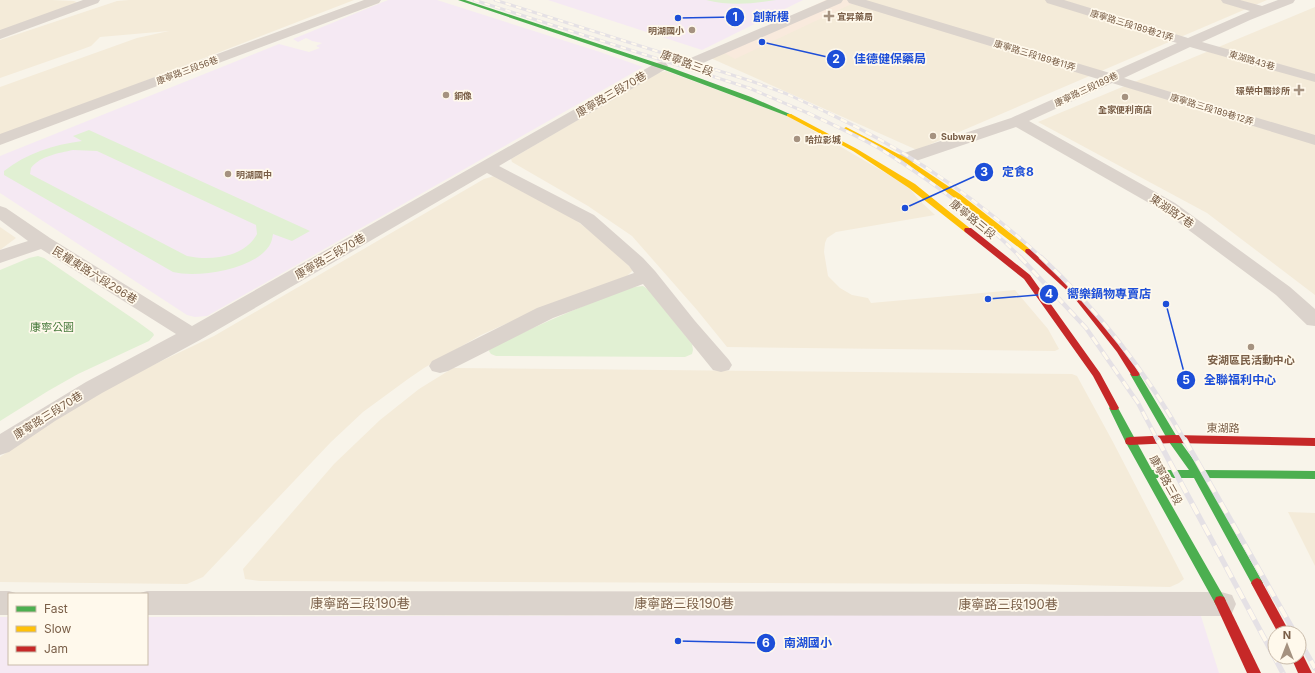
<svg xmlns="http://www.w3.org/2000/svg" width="1315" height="673" viewBox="0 0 1315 673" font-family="Inter,'Noto Sans TC',sans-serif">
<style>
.residential{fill:#f4ebd9}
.commercial{fill:#f9eadd}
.education{fill:#f5e9f3}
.green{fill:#e1f0d3;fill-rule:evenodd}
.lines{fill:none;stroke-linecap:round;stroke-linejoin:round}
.street{fill:#dbd3cc;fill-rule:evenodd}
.fast{fill:#4caf50;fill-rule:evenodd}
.slow{fill:#ffc107;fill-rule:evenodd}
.jam{fill:#c62828;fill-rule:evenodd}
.rail-far3-casing{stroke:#e5e1e5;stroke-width:3}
.rail-far2-casing{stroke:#e5e1e5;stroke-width:3.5}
.rail-far1-casing{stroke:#e5e1e5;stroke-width:4.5}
.rail-casing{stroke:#e5e1e5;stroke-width:5.5}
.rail-far3{stroke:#fff9ec;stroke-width:2;stroke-dasharray:5.5;stroke-linecap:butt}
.rail-far2{stroke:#fff9ec;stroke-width:2.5;stroke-dasharray:7;stroke-linecap:butt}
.rail-far1{stroke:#fff9ec;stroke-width:3;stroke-dasharray:9;stroke-linecap:butt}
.rail{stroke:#fff9ec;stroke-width:4;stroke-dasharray:12;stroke-linecap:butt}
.poi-dot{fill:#a59280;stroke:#fff9ec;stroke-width:1.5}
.labels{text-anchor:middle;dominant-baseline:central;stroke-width:3.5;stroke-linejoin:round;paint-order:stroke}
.far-poi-label{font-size:9px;font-weight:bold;fill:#795e47;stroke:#fff9ec;text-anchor:start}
.far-street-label{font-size:9px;fill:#795e47;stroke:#fff9ec}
.street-label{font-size:11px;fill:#795e47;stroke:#fff9ec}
.park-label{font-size:11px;fill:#477a3c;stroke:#fff9ec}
.poi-label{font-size:11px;font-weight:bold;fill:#795e47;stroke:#fff9ec}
.near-street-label{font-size:13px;fill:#795e47;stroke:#fff9ec}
.leader{fill:none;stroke:#1d4ed8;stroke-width:1.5}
.callout-dot{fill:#1d4ed8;stroke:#fff9ec;stroke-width:1.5}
.mark-label{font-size:12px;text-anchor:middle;font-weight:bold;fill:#fff}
.callout-label{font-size:12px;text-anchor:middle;font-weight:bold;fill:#1d4ed8;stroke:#fff9ec;stroke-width:3.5;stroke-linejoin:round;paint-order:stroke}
</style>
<rect width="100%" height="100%" fill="#f8f4ea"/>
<g class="residential">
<path d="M 0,0 L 52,0 L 74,1 L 78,3 L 0,32 Z"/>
<path d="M 129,0 L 354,0 L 0,137 L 0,87 L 137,38 L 169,31 L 100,37 L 91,46 L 83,49 L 0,78 L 0,40 L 117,1 Z"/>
<path d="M 839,0 L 1267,0 L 917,150 L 706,56 Z"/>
<path d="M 1315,7 L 1315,295 L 1207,213 L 1038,122 Z"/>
<path d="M 666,71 L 788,116 L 908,186 L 918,199 L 935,215 L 836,232 L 827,238 L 825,243 L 824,252 L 828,276 L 840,288 L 852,295 L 868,298 L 871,303 L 1015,290 L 1048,329 L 1059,349 L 1055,351 L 727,347 L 697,310 L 632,236 L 588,206 L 512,162 L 511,159 L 658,73 Z"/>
<path d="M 494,176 L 572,217 L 607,245 L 633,270 L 627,276 L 535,311 L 481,335 L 424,368 L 408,379 L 363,412 L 331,442 L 203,577 L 187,584 L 0,582 L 0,457 L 82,402 L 153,365 L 214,336 L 484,179 Z"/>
<path d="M 0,227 L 16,238 L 0,250 Z"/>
<path d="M 453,368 L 1072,374 L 1077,376 L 1113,442 L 1184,579 L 1179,583 L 1170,587 L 1025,584 L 260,581 L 245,579 L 243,569 L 334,464 L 380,420 L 419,389 Z"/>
<path d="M 1288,512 L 1315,513 L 1315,566 Z"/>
</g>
<path class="commercial" d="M 826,0 L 860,0 L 735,59 L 718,49 Z"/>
<g class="education">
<path d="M 388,0 L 437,0 L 600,52 L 643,67 L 207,316 L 195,317 L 187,315 L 0,193 L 0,156 L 279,44 L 309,52 L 320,48 L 316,46 L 322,43 L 312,41 L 306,38 L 298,42 L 293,39 Z"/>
<path d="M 548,0 L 803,0 L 702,50 Z"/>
<path d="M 1200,613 L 1219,673 L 0,673 L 0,617 L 9,617 L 9,664 L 147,664 L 147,617 Z"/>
</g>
<g class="green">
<path d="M 706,0 L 776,0 C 752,4 730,6 706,0 Z"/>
<path d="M 89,130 L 310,231 L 292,241 L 273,234 C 272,240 271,245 266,250 C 249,270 197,278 173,272 L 4,175 L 4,171 C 27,153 53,145 82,141 L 73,136 ZM 73,150 L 97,151 L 256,225 L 257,234 C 244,258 210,261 187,256 L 30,174 L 31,168 C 40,156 59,153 73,150 Z"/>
<path d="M 38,256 L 44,258 L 138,322 L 153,333 L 154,335 L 149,341 L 78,374 L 48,391 L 0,421 L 0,270 L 29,258 Z"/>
<path d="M 643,286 L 649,290 L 692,344 L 693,350 L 692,354 L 685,357 L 496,356 L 491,354 L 489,351 L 490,348 C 524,332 558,316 593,302 C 608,296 626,287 643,286 Z"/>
</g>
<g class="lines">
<g class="street">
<path d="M 83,0 L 100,0 L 98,3 L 0,39 L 0,30 Z"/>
<path d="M 364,0 L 381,0 L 379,3 L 0,145 L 0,134 Z"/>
<path d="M 827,0 L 843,0 L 841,3 L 696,66 L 691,67 L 686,66 L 684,63 L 686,60 Z"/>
<path d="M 847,0 L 866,0 L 1110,73 L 1177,43 L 1047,3 L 1045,0 L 1064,0 L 1188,38 L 1250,11 L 1223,3 L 1221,0 L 1240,0 L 1262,6 L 1278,0 L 1295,0 L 1293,3 L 1250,20 L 1202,42 L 1315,74 L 1315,82 L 1190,47 L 1124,78 L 1315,135 L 1315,145 L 1112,83 L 1029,121 L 1175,203 L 1290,287 L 1315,309 L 1315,326 L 1307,325 L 1276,295 L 1163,211 L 1016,127 L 910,163 L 904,164 L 898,163 L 896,159 L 898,155 L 1011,118 L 1098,79 L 849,3 Z"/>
<path d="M 661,62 L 666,63 L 668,66 L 666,69 L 499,166 L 594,215 L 643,258 L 655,271 L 695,321 L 729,360 L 732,365 L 729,370 L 721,372 L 713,370 L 643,284 L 553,318 L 448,371 L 440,373 L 432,371 L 429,366 L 432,361 L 537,308 L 634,273 L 629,266 L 580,223 L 487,173 L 200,340 L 102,393 L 55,421 L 9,452 L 0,455 L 0,434 L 86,382 L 176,334 L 41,249 L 0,263 L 0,250 L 28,241 L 0,220 L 0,206 L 6,208 L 50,238 L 192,326 L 656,63 Z"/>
<path d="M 0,591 L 9,591 L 19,594 L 9,594 L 9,615 L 0,615 Z"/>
<path d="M 147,591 L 1221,592 L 1232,595 L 1236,604 L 1232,613 L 1221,616 L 147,615 L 147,594 L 137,594 Z"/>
</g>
<g class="fast">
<path d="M 458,0 L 465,0 L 669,67 L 751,97 L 792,115 L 787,116 L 665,70 Z"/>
<path d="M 1135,371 L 1138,372 L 1177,437 L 1201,470 L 1315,471 L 1315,479 L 1205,478 L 1263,583 L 1261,586 L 1257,588 L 1253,586 L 1194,478 L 1156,478 L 1224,597 L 1226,601 L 1224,605 L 1220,606 L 1216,605 L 1125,441 L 1109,408 L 1111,406 L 1117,406 L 1152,470 L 1189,470 L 1169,442 L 1130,374 Z"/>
</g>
<g class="slow">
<path d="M 787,114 L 791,114 L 857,149 L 915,184 L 972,230 L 971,232 L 965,232 L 909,188 L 853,151 L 787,116 Z"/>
<path d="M 846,127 L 906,158 L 960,194 L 1033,251 L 1032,253 L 1026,253 L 954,198 L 902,160 L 844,130 L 843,129 Z"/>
</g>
<g class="jam">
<path d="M 965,228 L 971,228 L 1030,275 L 1100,373 L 1119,408 L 1117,410 L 1111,410 L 1093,376 L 1024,279 L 965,232 L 964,230 Z"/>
<path d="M 1026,249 L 1032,249 L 1078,291 L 1124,349 L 1140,374 L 1138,376 L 1132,376 L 1117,352 L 1072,295 L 1026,253 L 1025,251 Z"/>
<path d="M 1173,435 L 1315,438 L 1315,446 L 1173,443 L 1130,445 L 1126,444 L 1125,441 L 1126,438 L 1130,437 Z"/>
<path d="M 1257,578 L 1261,580 L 1290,633 L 1278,633 L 1251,583 L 1253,580 Z"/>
<path d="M 1220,596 L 1224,597 L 1261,673 L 1247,673 L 1214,601 L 1216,597 Z"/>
<path d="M 1299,652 L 1302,653 L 1312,673 L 1298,673 L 1291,657 L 1299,657 Z"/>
</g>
<g class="rail-far3-casing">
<g id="rail-far3">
<path d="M 474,0 L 749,88 L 810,114"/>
<path d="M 495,0 L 751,81 L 787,94 L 830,114"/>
</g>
</g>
<g class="rail-far2-casing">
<g id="rail-far2">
<path d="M 808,113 C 833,125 858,136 882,150 C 931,181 980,216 1021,258"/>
<path d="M 828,113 C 907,150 978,199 1042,258"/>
</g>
</g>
<g class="rail-far1-casing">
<g id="rail-far1">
<path d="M 1020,257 L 1086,328 L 1138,403 L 1158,441"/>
<path d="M 1041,257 C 1099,311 1146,372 1185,441"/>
</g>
</g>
<g class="rail-casing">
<g id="rail">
<path d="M 1158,440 L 1283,673"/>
<path d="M 1185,440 L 1295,633"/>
<path d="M 1299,640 L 1315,668"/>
</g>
</g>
<use href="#rail-far3" class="rail-far3"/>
<use href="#rail-far2" class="rail-far2"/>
<use href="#rail-far1" class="rail-far1"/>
<use href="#rail" class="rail"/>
</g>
<g class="poi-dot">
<path d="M827 10h4v4h4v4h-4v4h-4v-4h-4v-4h4z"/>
<circle cx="692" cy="30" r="4"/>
<path d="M1297 84h4v4h4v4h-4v4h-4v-4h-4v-4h4z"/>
<circle cx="446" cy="95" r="4"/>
<circle cx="1125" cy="97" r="4"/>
<circle cx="933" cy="136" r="4"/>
<circle cx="797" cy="139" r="4"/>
<circle cx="228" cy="174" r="4"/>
<circle cx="1251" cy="347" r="4"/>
</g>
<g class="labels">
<g class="far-poi-label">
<text x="837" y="16">宜昇藥局</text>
<text x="684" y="30" text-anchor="end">明湖國小</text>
<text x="1290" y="90" text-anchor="end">璟榮中醫診所</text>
<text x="454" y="95">銅像</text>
<text x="1125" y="109" text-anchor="middle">全家便利商店</text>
<text x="941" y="136">Subway</text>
<text x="805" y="139">哈拉影城</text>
<text x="236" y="174">明湖國中</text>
</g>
<g class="far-street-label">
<text transform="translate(1132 25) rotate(17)">康寧路三段189巷21弄</text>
<text transform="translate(1035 55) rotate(17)">康寧路三段189巷11弄</text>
<text transform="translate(1252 60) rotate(16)">東湖路43巷</text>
<text transform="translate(187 70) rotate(-20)">康寧路三段56巷</text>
<text transform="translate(1086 89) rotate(-25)">康寧路三段189巷</text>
<text transform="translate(1212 109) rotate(17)">康寧路三段189巷12弄</text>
</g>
<g class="street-label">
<text transform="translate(687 63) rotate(20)">康寧路三段</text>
<text transform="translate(611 94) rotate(-30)">康寧路三段70巷</text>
<text transform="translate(1172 211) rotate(34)">東湖路7巷</text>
<text transform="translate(973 219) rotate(39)">康寧路三段</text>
<text transform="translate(330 256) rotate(-30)">康寧路三段70巷</text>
<text transform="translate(95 275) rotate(32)">民權東路六段296巷</text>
<text transform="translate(48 415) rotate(-32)">康寧路三段70巷</text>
<text transform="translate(1223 428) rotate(1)">東湖路</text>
<text transform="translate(1166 480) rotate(61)">康寧路三段</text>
</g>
<g class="park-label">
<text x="52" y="327">康寧公園</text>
</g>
<g class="poi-label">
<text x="1251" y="360">安湖區民活動中心</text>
</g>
<g class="near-street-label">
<text x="360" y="603">康寧路三段190巷</text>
<text x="684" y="603">康寧路三段190巷</text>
<text x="1008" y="604">康寧路三段190巷</text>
</g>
</g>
<path class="leader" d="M678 18L735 17M762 42L836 59M905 208L984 172M988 299L1049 294M1166 304L1186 380M678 641L766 643"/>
<g class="callout-dot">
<circle cx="678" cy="18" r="4"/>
<circle cx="762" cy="42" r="4"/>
<circle cx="905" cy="208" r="4"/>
<circle cx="988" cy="299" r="4"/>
<circle cx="1166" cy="304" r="4"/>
<circle cx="678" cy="641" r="4"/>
<circle cx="735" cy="17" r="10"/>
<circle cx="836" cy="59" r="10"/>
<circle cx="984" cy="172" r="10"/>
<circle cx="1049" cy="294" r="10"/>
<circle cx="1186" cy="380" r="10"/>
<circle cx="766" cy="643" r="10"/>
</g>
<g class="mark-label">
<text x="735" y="21">1</text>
<text x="836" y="63">2</text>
<text x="984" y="176">3</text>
<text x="1049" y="298">4</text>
<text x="1186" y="384">5</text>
<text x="766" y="647">6</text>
</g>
<g class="callout-label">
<text x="771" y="21">創新樓</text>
<text x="890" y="63">佳德健保藥局</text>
<text x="1018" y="176">定食8</text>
<text x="1109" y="298">嚮樂鍋物專賣店</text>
<text x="1240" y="384">全聯福利中心</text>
<text x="808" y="647">南湖國小</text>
</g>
<rect x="8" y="593" width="140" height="72" fill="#fff9ec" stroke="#c9bbaa"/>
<rect x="16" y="606" width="20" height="6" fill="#4caf50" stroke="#c9bbaa"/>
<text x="44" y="613" font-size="12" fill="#795e47">Fast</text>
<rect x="16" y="626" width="20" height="6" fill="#ffc107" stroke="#c9bbaa"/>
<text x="44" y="633" font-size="12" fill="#795e47">Slow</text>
<rect x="16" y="646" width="20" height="6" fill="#c62828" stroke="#c9bbaa"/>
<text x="44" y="653" font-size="12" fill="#795e47">Jam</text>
<g transform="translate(1287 645)"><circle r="19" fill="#fff9ec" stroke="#c9bbaa"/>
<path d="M0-3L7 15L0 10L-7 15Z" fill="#a59280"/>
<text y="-6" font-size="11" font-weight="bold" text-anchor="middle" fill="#795e47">N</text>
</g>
</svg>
